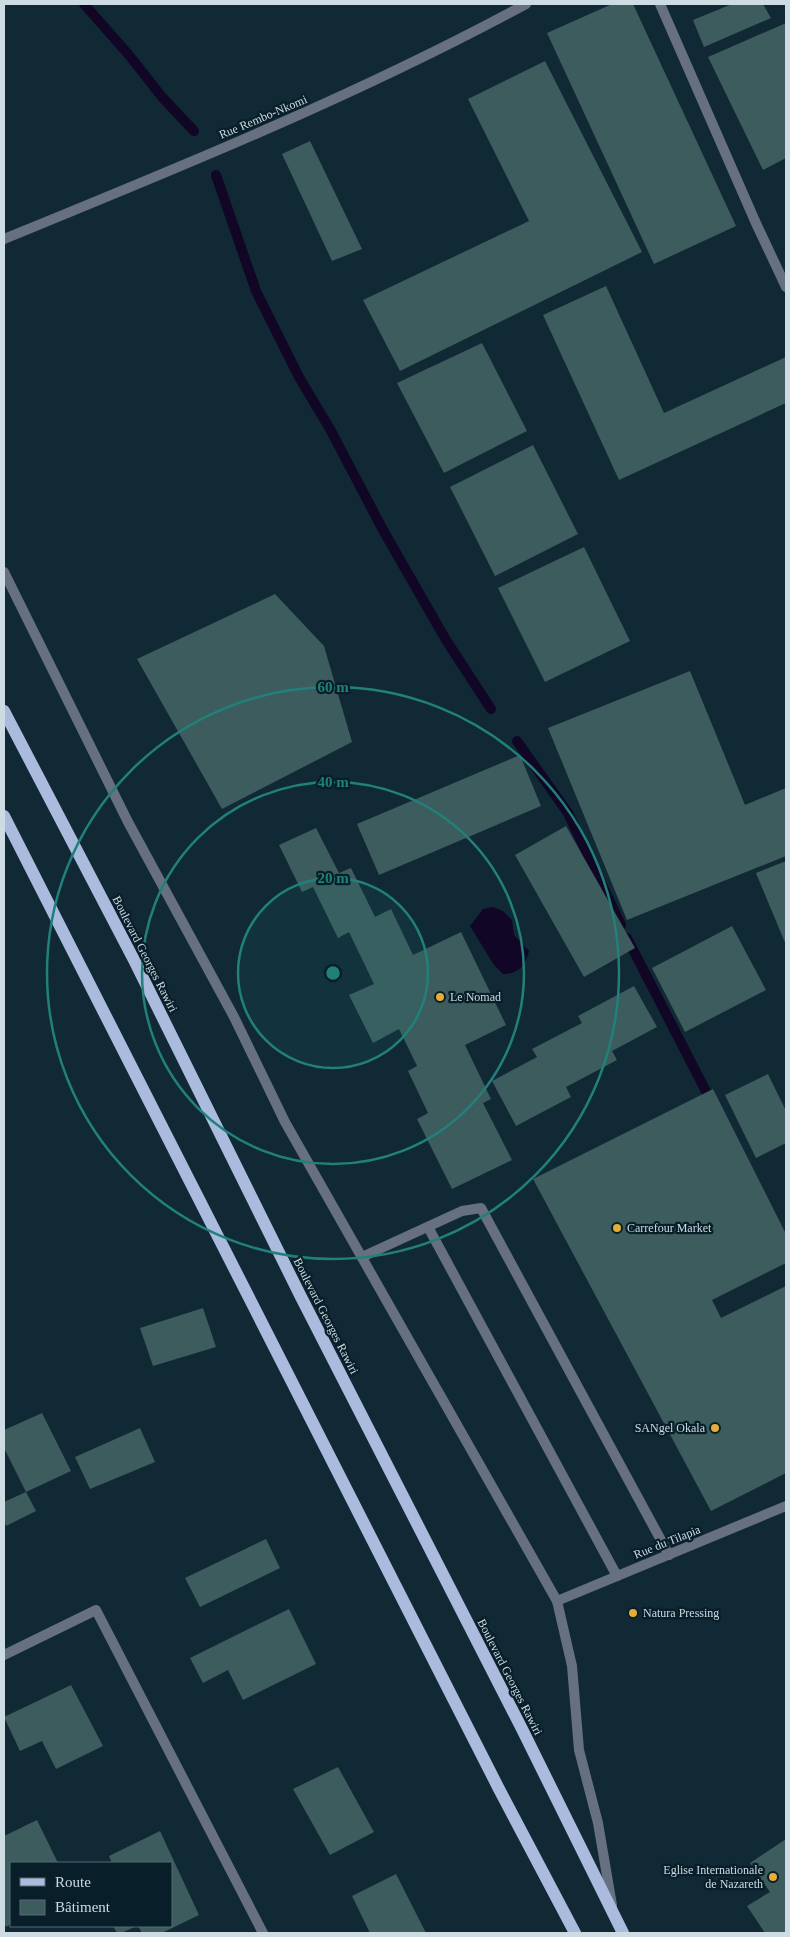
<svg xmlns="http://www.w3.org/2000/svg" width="790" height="1937" viewBox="0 0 790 1937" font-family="Georgia,serif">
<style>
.water{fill:#110626}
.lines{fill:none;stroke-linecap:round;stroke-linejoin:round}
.stream{stroke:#110626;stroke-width:10}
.building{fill:#3c5c5e}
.lane{stroke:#677081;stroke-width:10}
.street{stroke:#677081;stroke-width:10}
.primary{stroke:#aabbde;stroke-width:12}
.ring{fill:none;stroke:#22807a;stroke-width:2.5}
.poi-dot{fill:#e5ad35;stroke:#081f2a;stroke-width:2}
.labels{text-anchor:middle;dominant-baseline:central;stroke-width:4.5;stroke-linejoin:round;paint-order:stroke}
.street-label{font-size:12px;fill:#cddbe3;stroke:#081f2a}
.poi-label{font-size:12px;fill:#cddbe3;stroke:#081f2a;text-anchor:start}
.centre{fill:#22807a;stroke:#081f2a;stroke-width:2.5}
.ring-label{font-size:15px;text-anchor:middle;font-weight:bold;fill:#22807a;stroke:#081f2a;stroke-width:4.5;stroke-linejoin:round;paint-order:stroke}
</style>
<rect width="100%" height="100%" fill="#112835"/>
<path class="water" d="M 493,907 L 503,911 L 512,920 L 514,935 L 529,951 C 525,966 519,974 503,974 L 494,965 L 470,926 L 483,909 Z"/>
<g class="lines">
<g class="stream">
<path d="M 84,4 L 129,55 L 162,97 L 194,131"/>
<path d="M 216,175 L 256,291 L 299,377 L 330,429 L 383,530 L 446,640 L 491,709"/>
<path d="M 517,741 L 568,813 L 621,925"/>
<path d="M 627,938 L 712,1103"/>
</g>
</g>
<g class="building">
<path d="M 612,4 L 633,4 L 736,226 L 654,264 L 547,33 Z"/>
<path d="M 732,4 L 763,4 L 771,18 L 704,47 L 693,20 Z"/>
<path d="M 786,23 L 786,158 L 763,170 L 708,57 Z"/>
<path d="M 545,61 L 642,252 L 400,371 L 363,300 L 529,221 L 468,99 Z"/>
<path d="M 310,141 L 362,249 L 332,261 L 282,154 Z"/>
<path d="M 606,286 L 664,413 L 786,357 L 786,403 L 619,480 L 543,315 Z"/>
<path d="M 482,343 L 527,431 L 444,473 L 397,383 Z"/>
<path d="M 533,445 L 578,534 L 495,576 L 450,487 Z"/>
<path d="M 584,547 L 630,641 L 545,682 L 498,588 Z"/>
<path d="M 275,594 L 324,646 L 352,742 L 222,809 L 137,659 Z"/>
<path d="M 690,671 L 745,805 L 786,788 L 786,856 L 627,920 L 548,728 Z"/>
<path d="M 520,755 L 541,806 L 379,875 L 357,824 Z"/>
<path d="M 566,826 L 635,948 L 584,977 L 515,855 Z"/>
<path d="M 316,828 L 339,873 L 351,868 L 375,917 L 391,909 L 413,955 L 461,932 L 506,1025 L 465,1045 L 491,1099 L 483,1103 L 512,1160 L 452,1189 L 417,1119 L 428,1113 L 408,1071 L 417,1066 L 399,1029 L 373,1043 L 349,995 L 374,984 L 349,932 L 338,938 L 313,887 L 302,892 L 279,845 Z"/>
<path d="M 786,861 L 786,945 L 756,873 Z"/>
<path d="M 732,926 L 766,990 L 685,1032 L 652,968 Z"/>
<path d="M 634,986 L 657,1027 L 612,1051 L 617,1060 L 566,1087 L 571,1097 L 516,1126 L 492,1081 L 537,1057 L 532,1049 L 582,1023 L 578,1016 Z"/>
<path d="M 768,1074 L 786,1111 L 786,1143 L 756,1158 L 725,1095 Z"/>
<path d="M 713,1089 L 786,1234 L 786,1263 L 712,1300 L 721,1318 L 786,1286 L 786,1473 L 711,1511 L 533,1179 Z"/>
<path d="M 203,1308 L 216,1347 L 153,1366 L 140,1328 Z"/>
<path d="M 42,1413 L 71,1471 L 26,1492 L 4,1448 L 4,1430 Z"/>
<path d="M 140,1428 L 155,1462 L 90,1489 L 75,1457 Z"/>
<path d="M 26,1492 L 36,1511 L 6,1526 L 4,1520 L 4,1502 Z"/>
<path d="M 266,1539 L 280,1568 L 200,1607 L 185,1578 Z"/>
<path d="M 289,1609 L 316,1664 L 243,1700 L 228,1670 L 203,1683 L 190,1658 Z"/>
<path d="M 71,1685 L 103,1746 L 56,1769 L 42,1741 L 20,1751 L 4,1717 Z"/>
<path d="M 338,1767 L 374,1832 L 330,1855 L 293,1789 Z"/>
<path d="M 37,1820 L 58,1863 L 11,1863 L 11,1924 L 6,1927 L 4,1923 L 4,1836 Z"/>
<path d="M 160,1831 L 199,1915 L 162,1933 L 142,1933 L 138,1926 L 171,1926 L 171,1863 L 112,1863 L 109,1856 Z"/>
<path d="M 786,1839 L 786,1933 L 765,1933 L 747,1906 L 770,1892 L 750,1863 Z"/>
<path d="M 396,1874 L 426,1933 L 370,1933 L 352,1896 Z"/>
<path d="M 113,1926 L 137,1926 L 121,1933 L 117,1933 Z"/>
</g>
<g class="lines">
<g class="lane">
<path d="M 428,1227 L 617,1576"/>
<path d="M 362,1257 L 462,1211 L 481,1208 L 669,1555"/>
</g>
<g class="street">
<path d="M 660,4 L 755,221 L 786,287"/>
<path d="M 4,239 C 180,167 358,95 526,4"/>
<path d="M 4,572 L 128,822 L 234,1017 L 285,1122 L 557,1601 L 572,1666 L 579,1750 L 598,1823 L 612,1905"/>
<path d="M 557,1601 L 786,1506"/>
<path d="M 4,1655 L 96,1610 L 263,1933"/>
</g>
<g class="primary">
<path d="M 4,711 L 134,960 L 300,1295 L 522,1729 L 623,1933"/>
<path d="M 4,816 L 499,1789 L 575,1933"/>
</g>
</g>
<circle cx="333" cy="973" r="95" fill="#22807a" fill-opacity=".12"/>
<g class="ring">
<circle cx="333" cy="973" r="95"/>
<circle cx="333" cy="973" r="191"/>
<circle cx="333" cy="973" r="286"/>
</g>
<g class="poi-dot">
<circle cx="440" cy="997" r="5"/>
<circle cx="617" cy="1228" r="5"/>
<circle cx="715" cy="1428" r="5"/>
<circle cx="633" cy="1613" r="5"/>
<circle cx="773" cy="1877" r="5"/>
</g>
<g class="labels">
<g class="street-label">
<text transform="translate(263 117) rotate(-23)">Rue Rembo-Nkomi</text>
<text transform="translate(145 954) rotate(63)">Boulevard Georges Rawiri</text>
<text transform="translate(326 1316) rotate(63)">Boulevard Georges Rawiri</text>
<text transform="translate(667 1542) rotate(-22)">Rue du Tilapia</text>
<text transform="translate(510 1677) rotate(63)">Boulevard Georges Rawiri</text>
</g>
<g class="poi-label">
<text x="450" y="997">Le Nomad</text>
<text x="627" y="1228">Carrefour Market</text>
<text x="705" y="1428" text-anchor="end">SANgel Okala</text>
<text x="643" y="1613">Natura Pressing</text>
<text x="763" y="1870" text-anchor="end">Eglise Internationale<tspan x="763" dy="14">de Nazareth</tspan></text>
</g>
</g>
<circle cx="333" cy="973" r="8" class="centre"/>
<g class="ring-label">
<text x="333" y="692">60 m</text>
<text x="333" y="787">40 m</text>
<text x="333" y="883">20 m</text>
</g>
<rect width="790" height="1937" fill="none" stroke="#cddbe3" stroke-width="10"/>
<rect x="10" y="1862" width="162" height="65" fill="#081f2a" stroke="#576a74"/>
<rect x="20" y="1878" width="25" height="8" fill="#aabbde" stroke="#576a74"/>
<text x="55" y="1887" font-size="15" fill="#cddbe3">Route</text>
<rect x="20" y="1900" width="25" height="15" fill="#3c5c5e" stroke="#576a74"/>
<text x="55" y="1912" font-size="15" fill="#cddbe3">Bâtiment</text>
</svg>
